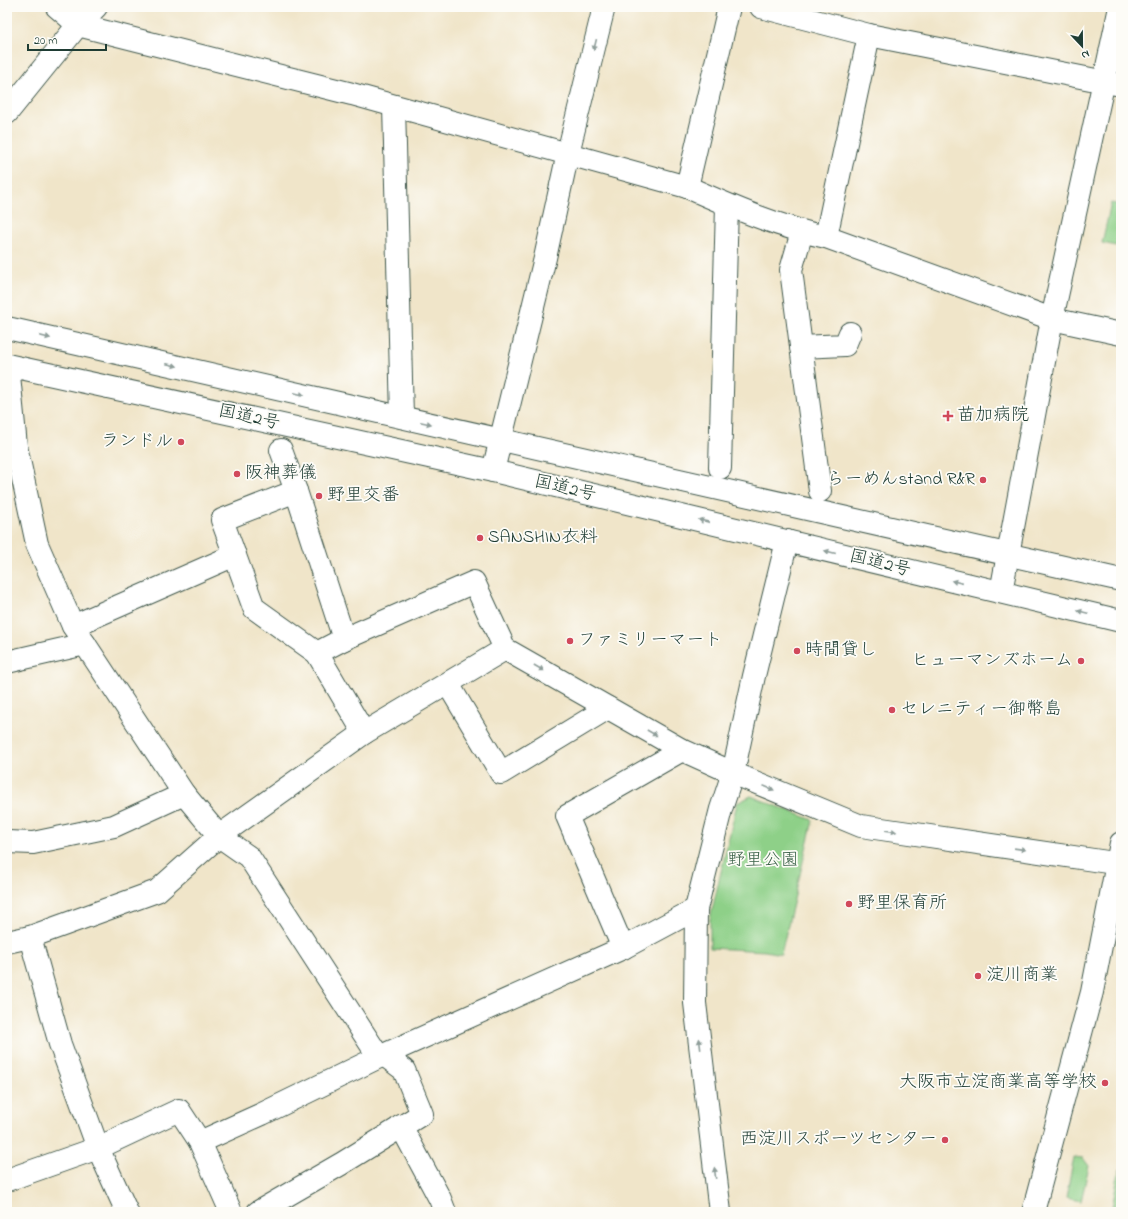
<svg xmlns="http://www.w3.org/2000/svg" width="1128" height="1219" viewBox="0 0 1128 1219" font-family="'Indie Flower','Klee One',sans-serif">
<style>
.green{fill:#8ed088;stroke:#56865e}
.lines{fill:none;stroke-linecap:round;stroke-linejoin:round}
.minor-casing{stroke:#3e564a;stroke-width:24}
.highway-casing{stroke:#3e564a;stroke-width:24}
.minor{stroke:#fff;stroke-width:22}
.highway{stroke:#fff;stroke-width:22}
.oneway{fill:#8f9e9a}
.poi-dot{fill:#d1495b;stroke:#fdfcf7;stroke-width:1.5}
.labels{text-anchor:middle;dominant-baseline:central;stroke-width:3.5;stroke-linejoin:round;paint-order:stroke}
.poi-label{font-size:18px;fill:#1f3d34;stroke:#fdfcf7;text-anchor:start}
.street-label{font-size:18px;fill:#1f3d34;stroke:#fdfcf7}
.park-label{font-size:18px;fill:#3b6249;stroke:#fdfcf7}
</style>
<rect width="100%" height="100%" fill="#fdfcf7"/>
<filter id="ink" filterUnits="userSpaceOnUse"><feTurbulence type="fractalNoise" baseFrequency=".025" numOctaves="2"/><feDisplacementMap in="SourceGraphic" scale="8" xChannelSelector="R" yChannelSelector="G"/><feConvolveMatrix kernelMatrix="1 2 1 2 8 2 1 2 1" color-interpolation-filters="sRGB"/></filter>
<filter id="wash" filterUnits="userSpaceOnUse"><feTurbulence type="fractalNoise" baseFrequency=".012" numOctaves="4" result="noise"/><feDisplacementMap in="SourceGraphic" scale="16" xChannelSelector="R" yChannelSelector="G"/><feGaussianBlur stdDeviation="0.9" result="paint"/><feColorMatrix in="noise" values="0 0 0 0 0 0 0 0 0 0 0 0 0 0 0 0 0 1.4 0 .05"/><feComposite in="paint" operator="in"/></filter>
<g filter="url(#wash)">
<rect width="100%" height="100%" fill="#f0e5c9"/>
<g class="green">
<path d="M 1111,203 L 1121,205 L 1121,247 L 1102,243 Z"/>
<path d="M 751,796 L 813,820 L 781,954 L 765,951 L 710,948 L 710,919 L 737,803 Z"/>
<path d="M 1074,1157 L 1083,1158 L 1089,1166 L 1081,1201 L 1066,1198 Z"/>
<path d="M 1121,1169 L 1121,1210 L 1112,1208 L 1119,1170 Z"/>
</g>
</g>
<g filter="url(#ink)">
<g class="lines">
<g class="minor-casing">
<g id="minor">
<path d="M 57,7 L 78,25 L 352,94 L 687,187 C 732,207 778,227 826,237 L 1052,319 L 1121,334"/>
<path d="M 761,7 L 869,35 L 1121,85"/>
<path d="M 394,106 L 402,417"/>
<path d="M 7,113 L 78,25 L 96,7"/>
<path d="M 687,187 L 729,7"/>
<path d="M 802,232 L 791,270 L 820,491"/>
<path d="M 826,237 L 869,35"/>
<path d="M 801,347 L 845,345 L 850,333"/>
<path d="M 8,365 L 16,446 L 37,544 L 73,626 L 184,794 L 219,836 L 249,857 L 379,1057"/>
<path d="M 281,450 L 296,491 L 344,639"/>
<path d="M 720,468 L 727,205"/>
<path d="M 493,471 L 545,258 L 568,153 L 604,7"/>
<path d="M 296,491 L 222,520 L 254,608 L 317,653"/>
<path d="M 1001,592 L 1052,319 L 1120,7"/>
<path d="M 73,626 L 235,555"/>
<path d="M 7,662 L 85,644"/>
<path d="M 448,684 L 501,773 L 608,708"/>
<path d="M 364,733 L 317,653 L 344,639 L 474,582 L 505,649 L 682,750 L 733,773 L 861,826 L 1121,864"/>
<path d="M 7,842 L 33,843 L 114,826 L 184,794"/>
<path d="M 30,937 L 60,1044 L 98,1148 L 127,1212"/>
<path d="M 7,942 L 30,937 L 157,891 L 219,836 L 364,733 L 505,649"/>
<path d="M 623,948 L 567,816 L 682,750"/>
<path d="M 401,1126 L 440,1199 L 445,1212"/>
<path d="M 200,1142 L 262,1114 L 379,1057 L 623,948 L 696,909"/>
<path d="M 7,1180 L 98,1148 L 179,1110 L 200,1142 L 231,1212"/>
<path d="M 258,1212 L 341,1164 L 422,1114 L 404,1070 L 384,1055"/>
<path d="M 720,1212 L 695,1003 L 696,909 L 721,809 L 733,773 L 754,676 L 787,541"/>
<path d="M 1033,1212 L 1092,992 L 1121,843"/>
</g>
</g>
<g class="highway-casing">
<g id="highway">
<path d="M 7,328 L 1121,580"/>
<path d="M 7,365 L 493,471 L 1121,621"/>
</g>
</g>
<use href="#minor" class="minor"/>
<use href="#highway" class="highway"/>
</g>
<defs><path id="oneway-solid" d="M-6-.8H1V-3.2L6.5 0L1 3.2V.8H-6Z"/></defs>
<g class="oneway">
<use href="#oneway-solid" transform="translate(595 45) rotate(104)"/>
<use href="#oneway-solid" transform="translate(45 337) rotate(13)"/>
<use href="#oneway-solid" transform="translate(172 365) rotate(13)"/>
<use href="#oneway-solid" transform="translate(299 394) rotate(13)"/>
<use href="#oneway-solid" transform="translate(426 423) rotate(12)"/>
<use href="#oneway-solid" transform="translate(704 521) rotate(-167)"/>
<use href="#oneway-solid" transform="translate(830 552) rotate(-166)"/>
<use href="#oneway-solid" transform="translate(957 582) rotate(-167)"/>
<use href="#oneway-solid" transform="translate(1083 612) rotate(-166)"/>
<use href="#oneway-solid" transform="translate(539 668) rotate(30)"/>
<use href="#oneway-solid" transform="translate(652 733) rotate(30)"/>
<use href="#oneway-solid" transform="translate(769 788) rotate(23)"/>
<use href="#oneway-solid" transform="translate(891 831) rotate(8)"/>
<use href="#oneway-solid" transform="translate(1020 849) rotate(8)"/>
<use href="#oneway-solid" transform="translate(700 1044) rotate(-97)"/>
<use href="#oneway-solid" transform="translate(715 1173) rotate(-97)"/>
</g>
</g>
<g class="poi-dot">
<path d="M946 410h4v4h4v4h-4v4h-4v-4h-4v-4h4z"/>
<circle cx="181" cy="442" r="4"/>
<circle cx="237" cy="474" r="4"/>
<circle cx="983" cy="480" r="4"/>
<circle cx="319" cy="496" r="4"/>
<circle cx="480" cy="538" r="4"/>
<circle cx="570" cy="641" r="4"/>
<circle cx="797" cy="651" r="4"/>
<circle cx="1081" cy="661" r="4"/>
<circle cx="892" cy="710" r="4"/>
<circle cx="849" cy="904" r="4"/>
<circle cx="978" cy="976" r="4"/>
<circle cx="1105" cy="1083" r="4"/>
<circle cx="945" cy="1140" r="4"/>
</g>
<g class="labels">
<g class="poi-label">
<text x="957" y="416">苗加病院</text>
<text x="173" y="442" text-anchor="end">ランドル</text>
<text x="245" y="474">阪神葬儀</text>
<text x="975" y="480" text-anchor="end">らーめんstand R&amp;R</text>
<text x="327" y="496">野里交番</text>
<text x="488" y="538">SANSHIN衣料</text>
<text x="578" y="641">ファミリーマート</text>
<text x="805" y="651">時間貸し</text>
<text x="1073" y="661" text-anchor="end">ヒューマンズホーム</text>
<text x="900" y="710">セレニティー御幣島</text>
<text x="857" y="904">野里保育所</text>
<text x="986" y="976">淀川商業</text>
<text x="1097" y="1083" text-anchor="end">大阪市立淀商業高等学校</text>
<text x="937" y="1140" text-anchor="end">西淀川スポーツセンター</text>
</g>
<g class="street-label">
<text transform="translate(249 418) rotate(12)">国道2号</text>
<text transform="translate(565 489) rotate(13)">国道2号</text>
<text transform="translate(880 564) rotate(14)">国道2号</text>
</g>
<g class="park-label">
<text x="763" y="861">野里公園</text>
</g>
</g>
<rect width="1128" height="1219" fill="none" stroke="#fdfcf7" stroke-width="24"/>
<g transform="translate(1082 46) rotate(158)" stroke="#fdfcf7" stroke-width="3" paint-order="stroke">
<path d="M0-3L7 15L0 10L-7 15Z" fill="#1f3d34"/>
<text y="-6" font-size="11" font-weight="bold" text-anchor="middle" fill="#1f3d34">N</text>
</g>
<path d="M28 44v6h78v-6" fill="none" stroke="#1f3d34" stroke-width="2"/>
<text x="34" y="44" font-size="12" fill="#1f3d34" stroke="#fdfcf7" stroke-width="3" paint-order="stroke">20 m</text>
</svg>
